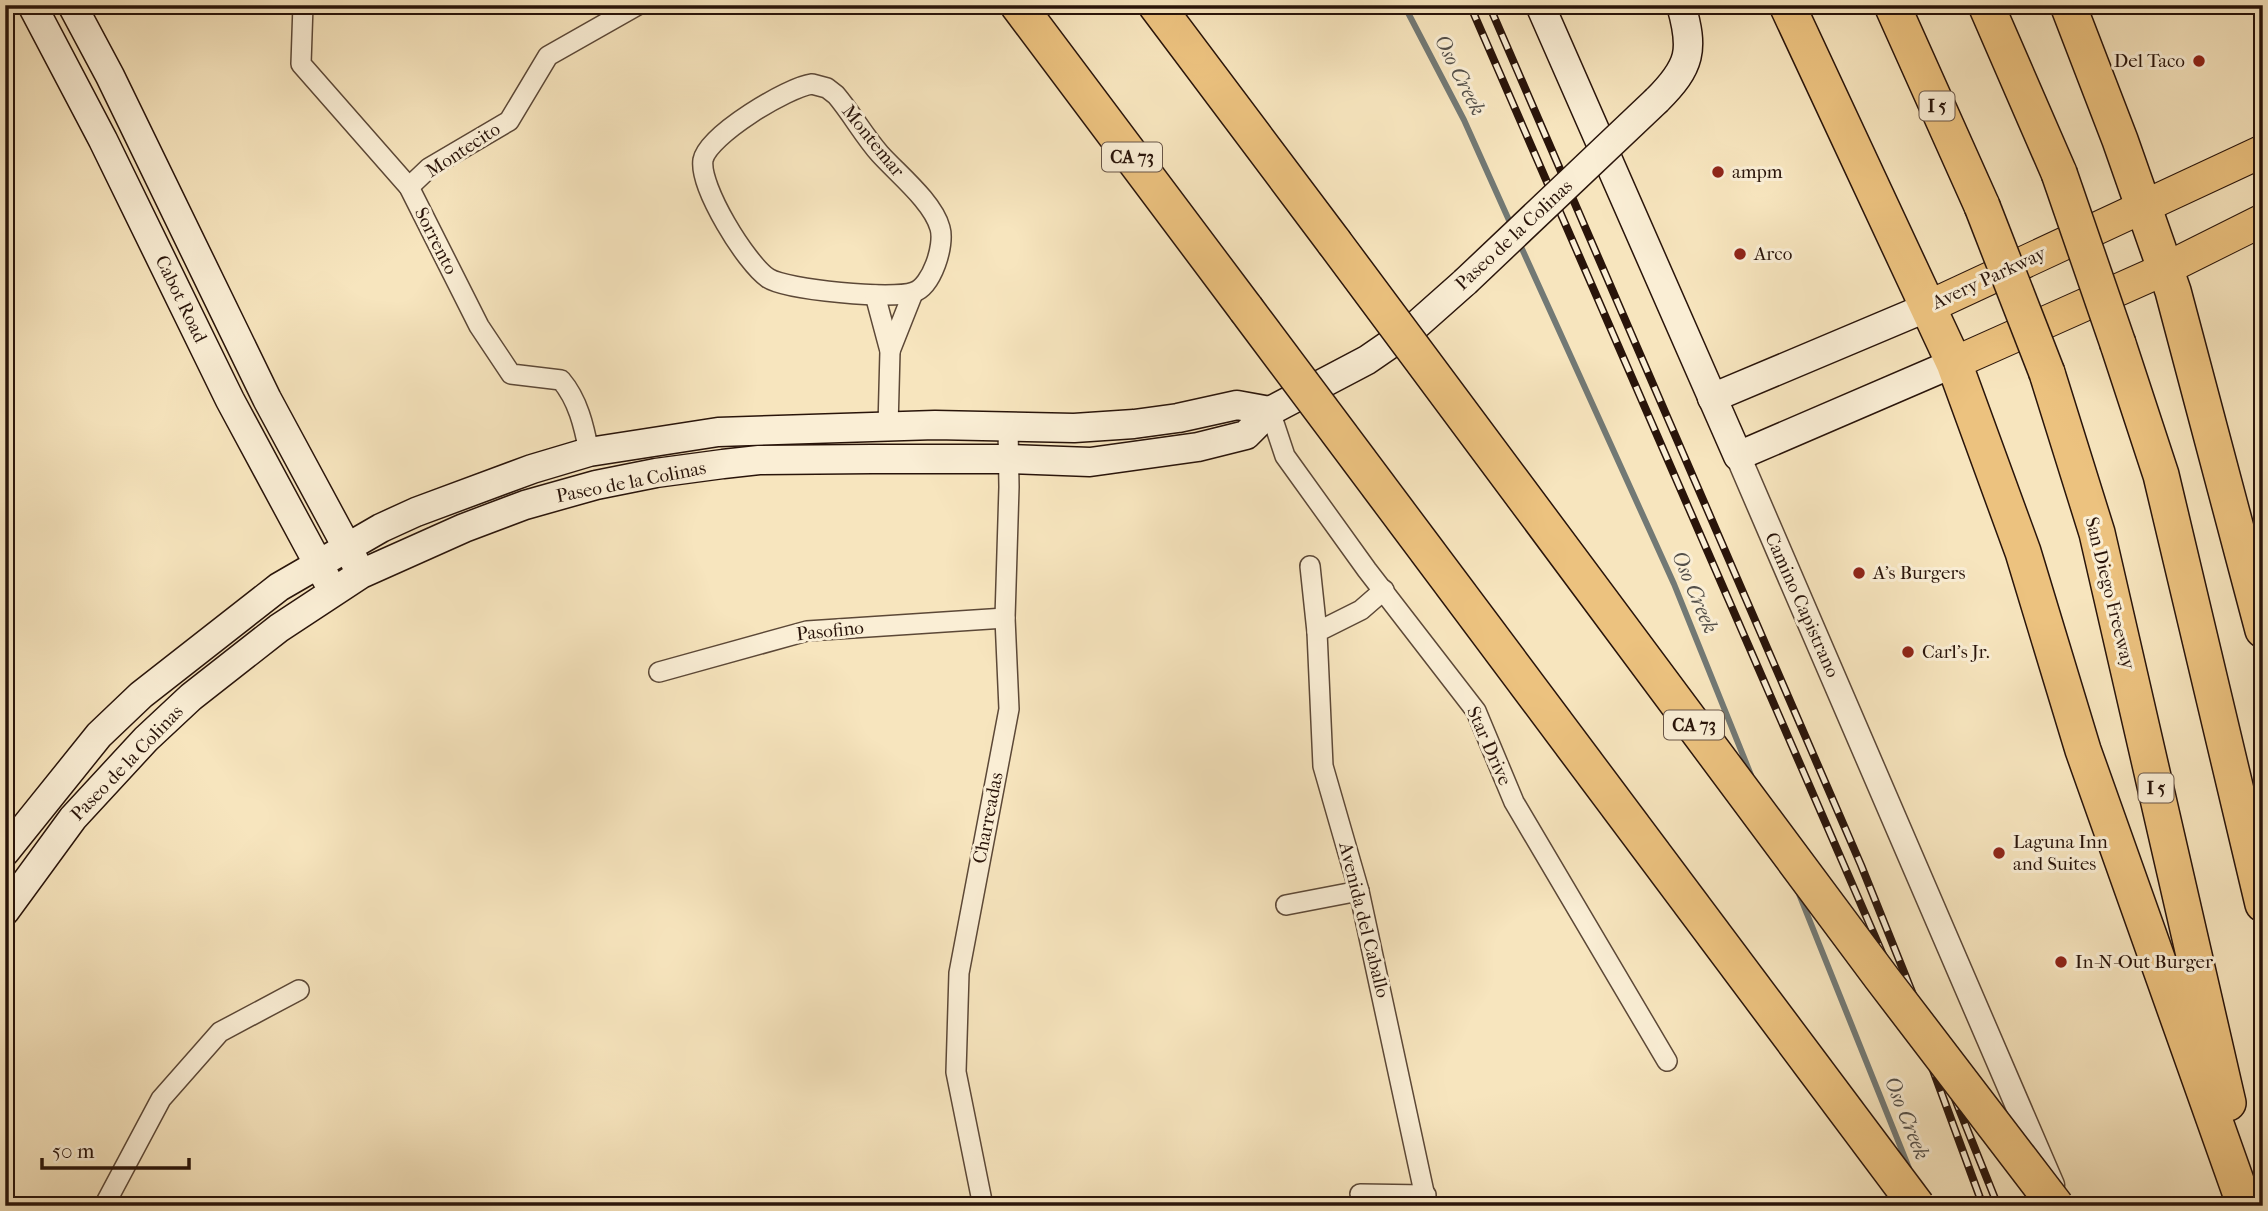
<svg xmlns="http://www.w3.org/2000/svg" width="2268" height="1211" viewBox="0 0 2268 1211" font-family="'IM FELL French Canon',serif">
<style>
.lines{fill:none;stroke-linecap:round;stroke-linejoin:round}
.stream{stroke:#727975;stroke-width:6}
.minor-casing{stroke:#5c4837;stroke-width:22}
.tertiary-casing{stroke:#5c4837;stroke-width:27}
.secondary-casing{stroke:#29140a;stroke-width:31}
.primary-casing{stroke:#29140a;stroke-width:34}
.motorway-casing{stroke:#29140a;stroke-width:38}
.minor{stroke:#faeed5;stroke-width:19}
.tertiary{stroke:#faeed5;stroke-width:24}
.secondary{stroke:#faeed5;stroke-width:28}
.primary{stroke:#ecc27f;stroke-width:32}
.motorway{stroke:#ecc27f;stroke-width:35}
.rail-casing{stroke:#29140a;stroke-width:8}
.rail{stroke:#faeed5;stroke-width:5;stroke-dasharray:16;stroke-linecap:butt}
.secondary-bridge-casing{stroke:#29140a;stroke-width:31;stroke-linecap:butt}
.motorway-bridge-casing{stroke:#29140a;stroke-width:38;stroke-linecap:butt}
.secondary-bridge{stroke:#faeed5;stroke-width:28}
.motorway-bridge{stroke:#ecc27f;stroke-width:35}
.poi-dot{fill:#8f2418;stroke:#faeed5;stroke-width:2.5}
.labels{text-anchor:middle;dominant-baseline:central;stroke-width:6;stroke-linejoin:round;paint-order:stroke}
.shield{fill:#faeed5;stroke:#685547;stroke-width:2}
.shield-label{font-size:18px;font-weight:bold;fill:#29140a}
.poi-label{font-size:19px;fill:#29140a;stroke:#faeed5;text-anchor:start}
.street-label{font-size:19px;fill:#29140a;stroke:#faeed5}
.water-label{font-size:21px;font-style:italic;fill:#534f49;stroke:#faeed5}
</style>
<rect width="100%" height="100%" fill="#f7e5be"/>
<filter id="stains"><feTurbulence type="fractalNoise" baseFrequency=".00286" numOctaves="4"/><feColorMatrix values="0 0 0 0 .2 0 0 0 0 .09 0 0 0 0 .02 0 0 0 .5 -.17"/></filter>
<radialGradient id="worn" r=".72"><stop offset=".6" stop-color="#630" stop-opacity="0"/><stop offset="1" stop-color="#630" stop-opacity=".3"/></radialGradient>
<g class="lines">
<g class="stream">
<path d="M 1404,5 L 1464,120 L 1512,227"/>
<path d="M 1518,240 L 1674,584 L 1751,775"/>
<path d="M 1797,889 L 1909,1168"/>
</g>
<g class="minor-casing">
<g id="minor">
<path d="M 303,5 L 301,64 L 409,187 L 479,326 L 511,374 L 561,380 C 578,400 584,426 589,452"/>
<path d="M 812,84 L 827,88 L 836,95 C 852,114 864,136 880,154 C 898,174 933,202 940,228 C 945,245 932,286 914,292 C 894,300 786,290 768,278 C 746,263 699,187 703,160 C 708,135 788,87 812,84 Z"/>
<path d="M 409,187 L 429,168 L 509,121 L 548,56 L 638,5"/>
<path d="M 875,295 L 890,351 L 888,427"/>
<path d="M 890,351 L 913,293"/>
<path d="M 1270,411 L 1285,456 L 1367,570 L 1476,711 L 1514,802 L 1667,1061"/>
<path d="M 1310,566 L 1317,632"/>
<path d="M 1384,590 L 1361,610 L 1317,632 L 1323,766 L 1359,891 L 1427,1206"/>
<path d="M 659,672 L 807,631 L 1005,618"/>
<path d="M 1286,905 L 1359,891"/>
<path d="M 1360,1194 L 1426,1195"/>
<path d="M 104,1206 L 161,1099 L 220,1032 L 299,990"/>
<path d="M 983,1206 L 956,1072 L 959,973 L 1009,709 L 1005,618 L 1009,487 L 1008,427"/>
</g>
</g>
<g class="tertiary-casing">
<path id="tertiary" d="M 1738,456 L 2052,1185"/>
</g>
<g class="secondary-casing">
<g id="secondary">
<path d="M 32,5 L 103,140 L 230,400 L 327,580"/>
<path d="M 72,5 L 110,76 L 267,399 L 355,562"/>
<path d="M 1540,5 L 1738,456 L 1954,363"/>
<path d="M 1657,100 C 1691,66 1694,50 1681,5"/>
<path d="M 1712,398 L 1928,307"/>
<path d="M 5,852 L 99,735 L 141,695 L 279,587 L 381,528 L 416,512 L 532,469 L 589,452 L 718,432 L 935,425 L 1074,428 L 1134,424 L 1178,418 L 1237,405 L 1270,411"/>
<path d="M 5,911 L 73,818 L 146,739 L 191,697 L 279,628 L 361,574 L 464,528 L 525,505 L 596,485 L 656,473 L 723,464 L 759,460 L 872,459 L 1009,459 L 1090,462 L 1198,447 L 1246,435 L 1270,411 L 1367,360 L 1412,329 L 1465,282"/>
</g>
</g>
<g class="primary-casing">
<g id="primary">
<path d="M 1928,307 L 2263,151"/>
<path d="M 1954,363 L 2165,269 L 2263,220"/>
</g>
</g>
<g class="motorway-casing">
<g id="motorway">
<path d="M 1018,5 L 1246,309"/>
<path d="M 1156,5 L 1334,242"/>
<path d="M 1787,5 L 1954,363 L 2023,552 L 2083,750 L 2245,1206"/>
<path d="M 1892,5 L 1982,206"/>
<path d="M 1986,5 L 2059,173"/>
<path d="M 2068,5 L 2120,140 L 2173,291 L 2263,630"/>
<path d="M 2118,344 L 2161,475 L 2263,904"/>
<path d="M 2047,373 L 2097,533 L 2228,1103"/>
</g>
</g>
<use href="#minor" class="minor"/>
<use href="#tertiary" class="tertiary"/>
<use href="#secondary" class="secondary"/>
<use href="#primary" class="primary"/>
<use href="#motorway" class="motorway"/>
<g class="rail-casing">
<g id="rail">
<path d="M 1470,5 L 1933,1070 L 1983,1206"/>
<path d="M 1489,5 L 1861,865 L 1998,1206"/>
</g>
</g>
<use href="#rail" class="rail"/>
<g class="secondary-bridge-casing">
<path id="secondary-bridge" d="M 1465,282 L 1657,100"/>
</g>
<g class="motorway-bridge-casing">
<g id="motorway-bridge">
<path d="M 2059,173 L 2118,344"/>
<path d="M 1982,206 L 2047,373"/>
<path d="M 1334,242 L 1881,977 L 2056,1206"/>
<path d="M 1246,309 L 1917,1206"/>
</g>
</g>
<use href="#secondary-bridge" class="secondary-bridge"/>
<use href="#motorway-bridge" class="motorway-bridge"/>
</g>
<g class="poi-dot">
<circle cx="2199" cy="61" r="7"/>
<circle cx="1718" cy="172" r="7"/>
<circle cx="1740" cy="254" r="7"/>
<circle cx="1859" cy="573" r="7"/>
<circle cx="1908" cy="652" r="7"/>
<circle cx="1999" cy="853" r="7"/>
<circle cx="2061" cy="962" r="7"/>
</g>
<g class="labels">
<g class="shield">
<rect x="1919.5" y="91.5" width="35" height="29" rx="5"/>
<rect x="1102" y="142.5" width="60" height="29" rx="5"/>
<rect x="1664" y="710.5" width="60" height="29" rx="5"/>
<rect x="2138.5" y="773.5" width="35" height="29" rx="5"/>
</g>
<g class="shield-label">
<text x="1937" y="106">I 5</text>
<text x="1132" y="157">CA 73</text>
<text x="1694" y="725">CA 73</text>
<text x="2156" y="788">I 5</text>
</g>
<g class="poi-label">
<text x="2185" y="61" text-anchor="end">Del Taco</text>
<text x="1732" y="172">ampm</text>
<text x="1754" y="254">Arco</text>
<text x="1873" y="573">A's Burgers</text>
<text x="1922" y="652">Carl's Jr.</text>
<text x="2013" y="842">Laguna Inn<tspan x="2013" dy="22">and Suites</tspan></text>
<text x="2075" y="962">In-N-Out Burger</text>
</g>
<g class="street-label">
<text transform="translate(873 141) rotate(51)">Montemar</text>
<text transform="translate(463 150) rotate(-33)">Montecito</text>
<text transform="translate(1514 235) rotate(-43)">Paseo de la Colinas</text>
<text transform="translate(436 241) rotate(63)">Sorrento</text>
<text transform="translate(1989 278) rotate(-25)">Avery Parkway</text>
<text transform="translate(181 299) rotate(64)">Cabot Road</text>
<text transform="translate(631 482) rotate(-11)">Paseo de la Colinas</text>
<text transform="translate(2110 593) rotate(76)">San Diego Freeway</text>
<text transform="translate(1802 605) rotate(66)">Camino Capistrano</text>
<text transform="translate(830 631) rotate(-6)">Pasofino</text>
<text transform="translate(1489 746) rotate(66)">Star Drive</text>
<text transform="translate(127 763) rotate(-46)">Paseo de la Colinas</text>
<text transform="translate(988 818) rotate(-79)">Charreadas</text>
<text transform="translate(1364 920) rotate(76)">Avenida del Caballo</text>
</g>
<g class="water-label">
<text transform="translate(1460 75) rotate(63)">Oso Creek</text>
<text transform="translate(1695 592) rotate(67)">Oso Creek</text>
<text transform="translate(1907 1118) rotate(68)">Oso Creek</text>
</g>
</g>
<rect width="2268" height="1211" fill="none" stroke="#f7e5be" stroke-width="28"/>
<rect x="7" y="7" width="2254" height="1197" fill="none" stroke="#29140a" stroke-width="3.5"/>
<rect x="14" y="14" width="2240" height="1183" fill="none" stroke="#29140a" stroke-width="2"/>
<path d="M42 1158v10h147v-10" fill="none" stroke="#29140a" stroke-width="3.5"/>
<text x="52" y="1158" font-size="21" fill="#29140a" stroke="#faeed5" stroke-width="5" paint-order="stroke">50 m</text>
<rect width="100%" height="100%" filter="url(#stains)"/>
<rect width="100%" height="100%" fill="url(#worn)"/>
</svg>
